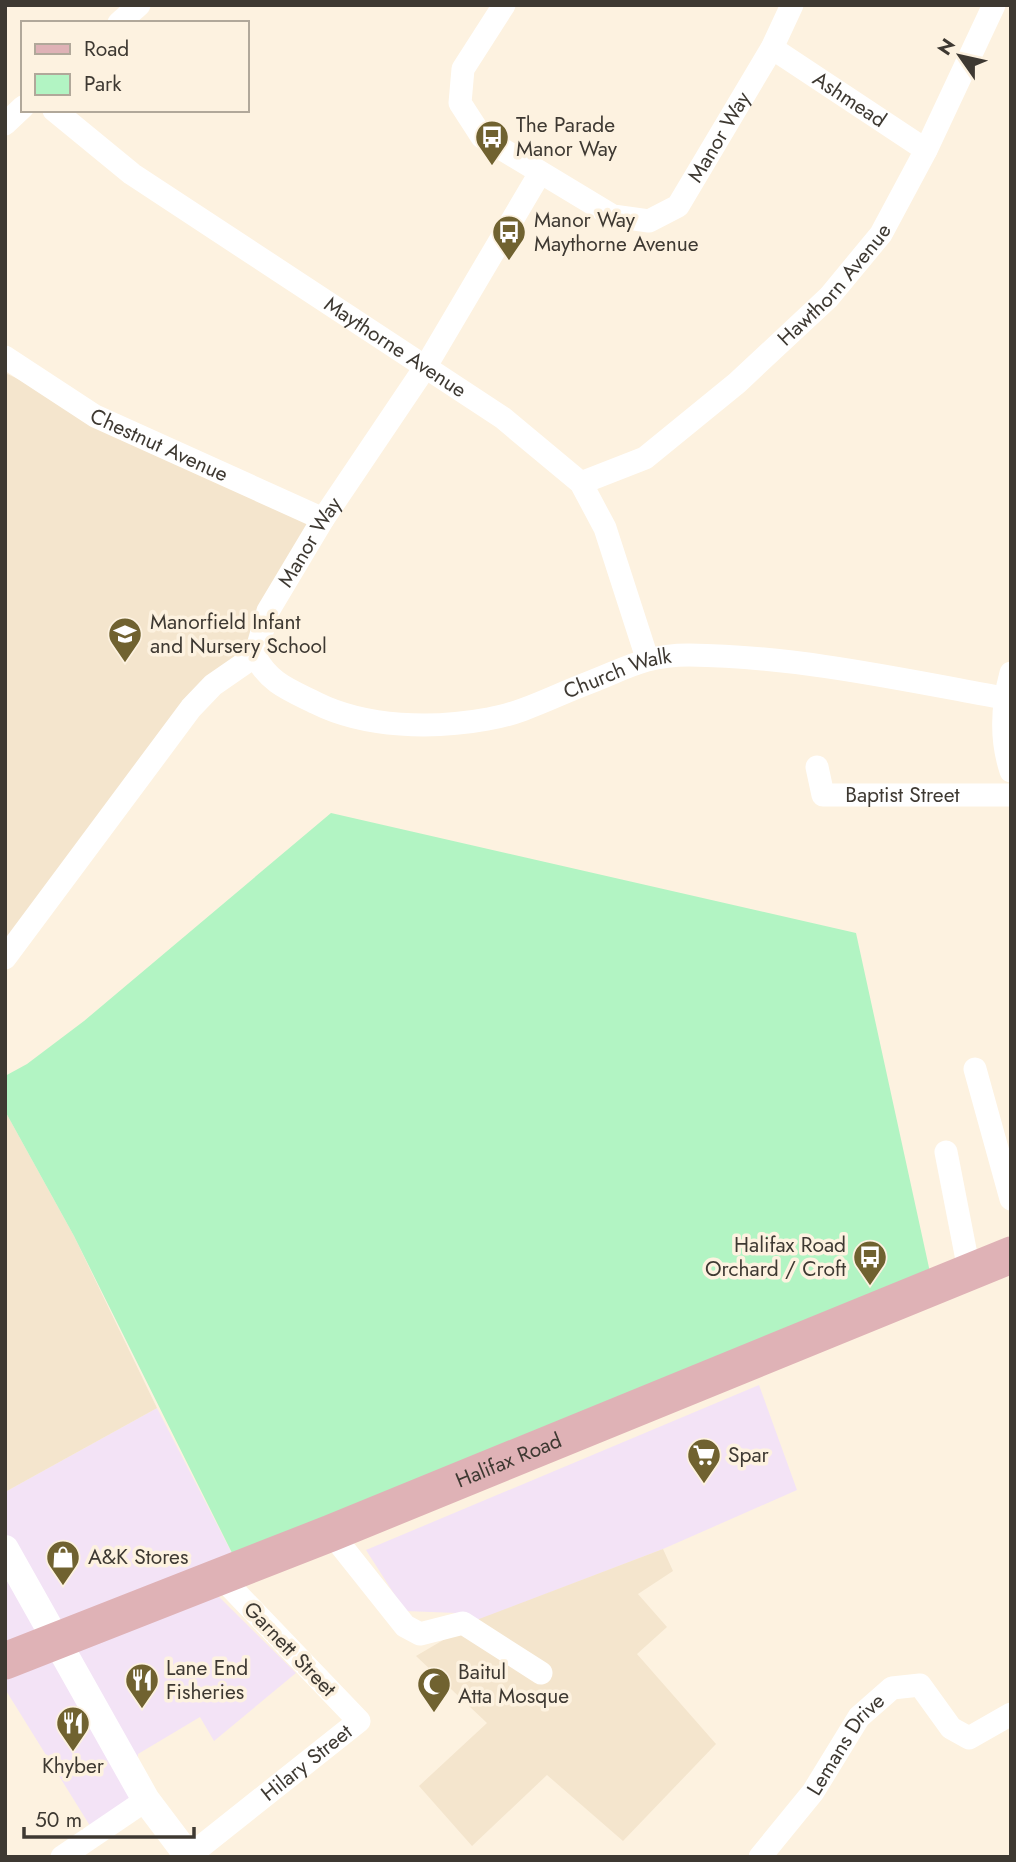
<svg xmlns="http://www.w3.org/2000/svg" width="1016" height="1862" viewBox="0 0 1016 1862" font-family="Jost,sans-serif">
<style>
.commercial{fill:#f3e3f6}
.built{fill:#f4e5cd}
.green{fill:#b2f4c3}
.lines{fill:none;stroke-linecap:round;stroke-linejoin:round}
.minor{stroke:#fff;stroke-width:23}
.tertiary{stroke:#fff;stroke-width:28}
.primary{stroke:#dfb2b6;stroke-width:37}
.labels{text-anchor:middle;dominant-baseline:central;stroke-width:7;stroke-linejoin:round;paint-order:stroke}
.street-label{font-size:21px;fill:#3e3932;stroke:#fdf2e0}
.poi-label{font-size:21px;fill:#3e3932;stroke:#fdf2e0;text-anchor:start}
</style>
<rect width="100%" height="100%" fill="#fdf2e0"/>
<g class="commercial">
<path d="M 759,1385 L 797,1490 L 663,1549 L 473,1622 L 457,1613 L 405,1611 L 366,1550 Z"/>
<path d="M 157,1408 L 240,1569 L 201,1579 L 296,1673 L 214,1741 L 200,1717 L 138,1754 L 137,1796 L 92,1829 L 5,1689 L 5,1492 Z"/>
</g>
<g class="built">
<path d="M 5,373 L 323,519 L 255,656 L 213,685 L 5,958 Z"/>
<path d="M 5,1111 L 74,1236 L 157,1408 L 5,1492 Z"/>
<path d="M 663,1549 L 673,1571 L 638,1594 L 667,1627 L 637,1654 L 716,1744 L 623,1841 L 547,1775 L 472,1846 L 419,1786 L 487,1723 L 416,1656 L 479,1619 Z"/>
</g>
<path class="green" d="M 331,813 L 856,933 L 933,1286 L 240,1569 L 74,1236 L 5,1111 L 5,1076 L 27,1064 L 84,1021 Z"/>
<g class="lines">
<g class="minor">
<path id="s1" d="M 504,5 L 463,69 L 460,103 L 482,137 L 613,216 L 649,221 L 678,206 L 772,48 L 792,5"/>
<path d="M 119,23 L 139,5"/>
<path id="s2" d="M 772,48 L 926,150"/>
<path id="s3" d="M 54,110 L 132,174 L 503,418 L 581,483 L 605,528 L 647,658"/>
<path d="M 5,124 L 23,107"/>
<path id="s4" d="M 5,357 L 95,416 L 323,519"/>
<path id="s5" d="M 581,483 L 645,458 L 737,383 L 829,297 L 881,234 L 926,150 L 994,5"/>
<path id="s6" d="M 255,656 C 269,683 290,690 316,703 C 366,728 434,729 488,719 C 521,714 556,695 588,683 C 627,668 645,655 689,655 C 795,656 900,679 1004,698"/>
<path d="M 1011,673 C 1002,706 1000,738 1011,771"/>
<path id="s7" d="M 817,767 L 823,795 L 1011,795"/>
<path id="s8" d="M 5,958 L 191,708 L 213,685 L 255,656 L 268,611 L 323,519 L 426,366 L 540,173"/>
<path d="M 975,1069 L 1011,1199"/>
<path d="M 946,1152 L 969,1270"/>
<path d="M 331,1533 L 405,1626 L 420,1634 L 463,1623 L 541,1673"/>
<path id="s9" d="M 189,1856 L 359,1721 L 221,1577"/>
<path d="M 62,1857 L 146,1800"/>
<path id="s10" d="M 760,1857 L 813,1792 L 859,1717 L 892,1688 L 920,1685 L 951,1728 L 969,1738 L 1011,1714"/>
</g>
<path class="tertiary" d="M 5,1549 L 146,1800 L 189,1857"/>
<path class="primary" id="s11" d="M 5,1661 L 331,1533 L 1011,1255"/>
</g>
<defs>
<g id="bus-pin" transform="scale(1.75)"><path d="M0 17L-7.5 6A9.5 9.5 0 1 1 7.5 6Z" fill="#706230" stroke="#fdf2e0"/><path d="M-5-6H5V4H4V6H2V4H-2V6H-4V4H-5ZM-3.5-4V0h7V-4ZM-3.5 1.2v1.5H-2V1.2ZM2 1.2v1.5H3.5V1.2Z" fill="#fff"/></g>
<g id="school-pin" transform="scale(1.75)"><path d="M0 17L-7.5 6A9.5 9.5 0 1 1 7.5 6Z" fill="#706230" stroke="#fdf2e0"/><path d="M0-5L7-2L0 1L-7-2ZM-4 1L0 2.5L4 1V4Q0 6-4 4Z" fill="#fff"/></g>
<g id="supermarket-pin" transform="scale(1.75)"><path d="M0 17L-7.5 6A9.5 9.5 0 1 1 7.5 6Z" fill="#706230" stroke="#fdf2e0"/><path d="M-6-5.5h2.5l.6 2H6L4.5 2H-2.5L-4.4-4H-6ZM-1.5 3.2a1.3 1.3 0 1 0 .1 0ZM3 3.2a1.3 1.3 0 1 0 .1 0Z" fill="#fff"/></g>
<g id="shop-pin" transform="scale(1.75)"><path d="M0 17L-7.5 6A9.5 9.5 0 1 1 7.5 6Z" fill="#706230" stroke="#fdf2e0"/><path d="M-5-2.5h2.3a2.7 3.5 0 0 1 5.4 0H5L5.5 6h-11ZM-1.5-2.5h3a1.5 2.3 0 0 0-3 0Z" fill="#fff"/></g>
<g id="restaurant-pin" transform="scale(1.75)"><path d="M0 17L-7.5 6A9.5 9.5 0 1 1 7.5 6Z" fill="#706230" stroke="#fdf2e0"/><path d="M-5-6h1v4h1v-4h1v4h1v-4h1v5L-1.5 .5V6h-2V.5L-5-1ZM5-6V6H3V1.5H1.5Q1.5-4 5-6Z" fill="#fff"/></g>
<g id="mosque-pin" transform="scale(1.75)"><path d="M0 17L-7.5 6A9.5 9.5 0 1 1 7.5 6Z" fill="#706230" stroke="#fdf2e0"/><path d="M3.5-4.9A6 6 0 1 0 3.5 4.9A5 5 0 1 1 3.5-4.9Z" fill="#fff"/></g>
</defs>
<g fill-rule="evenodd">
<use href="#bus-pin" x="492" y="137"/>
<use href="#bus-pin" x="509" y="232"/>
<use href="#school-pin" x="125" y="634"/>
<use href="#bus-pin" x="870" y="1257"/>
<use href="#supermarket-pin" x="704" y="1455"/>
<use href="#shop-pin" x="63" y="1557"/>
<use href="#restaurant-pin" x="142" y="1680"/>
<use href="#mosque-pin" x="434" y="1684"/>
<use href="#restaurant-pin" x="73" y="1723"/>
</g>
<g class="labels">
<g class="street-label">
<text stroke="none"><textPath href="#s2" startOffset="93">Ashmead</textPath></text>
<text stroke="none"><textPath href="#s1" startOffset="453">Manor Way</textPath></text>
<text stroke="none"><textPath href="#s5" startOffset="326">Hawthorn Avenue</textPath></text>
<text stroke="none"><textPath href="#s3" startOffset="416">Maythorne Avenue</textPath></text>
<text stroke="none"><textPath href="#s4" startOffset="178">Chestnut Avenue</textPath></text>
<text stroke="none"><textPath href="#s8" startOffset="522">Manor Way</textPath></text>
<text stroke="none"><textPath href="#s6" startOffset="392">Church Walk</textPath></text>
<text stroke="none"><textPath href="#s7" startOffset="108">Baptist Street</textPath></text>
<text stroke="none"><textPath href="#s11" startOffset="542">Halifax Road</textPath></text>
<text transform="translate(290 1649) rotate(46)">Garnett Street</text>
<text stroke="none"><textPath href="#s10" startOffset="142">Lemans Drive</textPath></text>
<text stroke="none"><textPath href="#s9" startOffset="150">Hilary Street</textPath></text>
</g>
<g class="poi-label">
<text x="516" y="125">The Parade<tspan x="516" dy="24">Manor Way</tspan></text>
<text x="534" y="220">Manor Way<tspan x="534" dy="24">Maythorne Avenue</tspan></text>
<text x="150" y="622">Manorfield Infant<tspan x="150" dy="24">and Nursery School</tspan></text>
<text x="846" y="1245" text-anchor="end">Halifax Road<tspan x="846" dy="24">Orchard / Croft</tspan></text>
<text x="728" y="1455">Spar</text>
<text x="88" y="1557">A&amp;K Stores</text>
<text x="166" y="1668">Lane End<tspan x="166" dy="24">Fisheries</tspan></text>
<text x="458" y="1672">Baitul<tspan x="458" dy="24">Atta Mosque</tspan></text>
<text x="73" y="1766" text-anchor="middle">Khyber</text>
</g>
</g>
<rect width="1016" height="1862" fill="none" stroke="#3e3932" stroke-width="14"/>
<rect x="21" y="21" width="228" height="91" fill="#fdf2e0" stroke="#b1a89a" stroke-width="2"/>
<rect x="35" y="44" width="35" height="10" fill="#dfb2b6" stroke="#b1a89a" stroke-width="2"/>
<text x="84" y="56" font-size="21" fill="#3e3932">Road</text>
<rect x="35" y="74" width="35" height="21" fill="#b2f4c3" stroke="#b1a89a" stroke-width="2"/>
<text x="84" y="91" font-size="21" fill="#3e3932">Park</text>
<g transform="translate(960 56) rotate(304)" stroke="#fdf2e0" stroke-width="5" paint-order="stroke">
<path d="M0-5L12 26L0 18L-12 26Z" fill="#3e3932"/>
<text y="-10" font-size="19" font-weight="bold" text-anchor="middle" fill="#3e3932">N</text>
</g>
<path d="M24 1827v10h170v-10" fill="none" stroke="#3e3932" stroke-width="3.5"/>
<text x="35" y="1827" font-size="21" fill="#3e3932" stroke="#fdf2e0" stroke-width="5" paint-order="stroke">50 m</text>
</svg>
